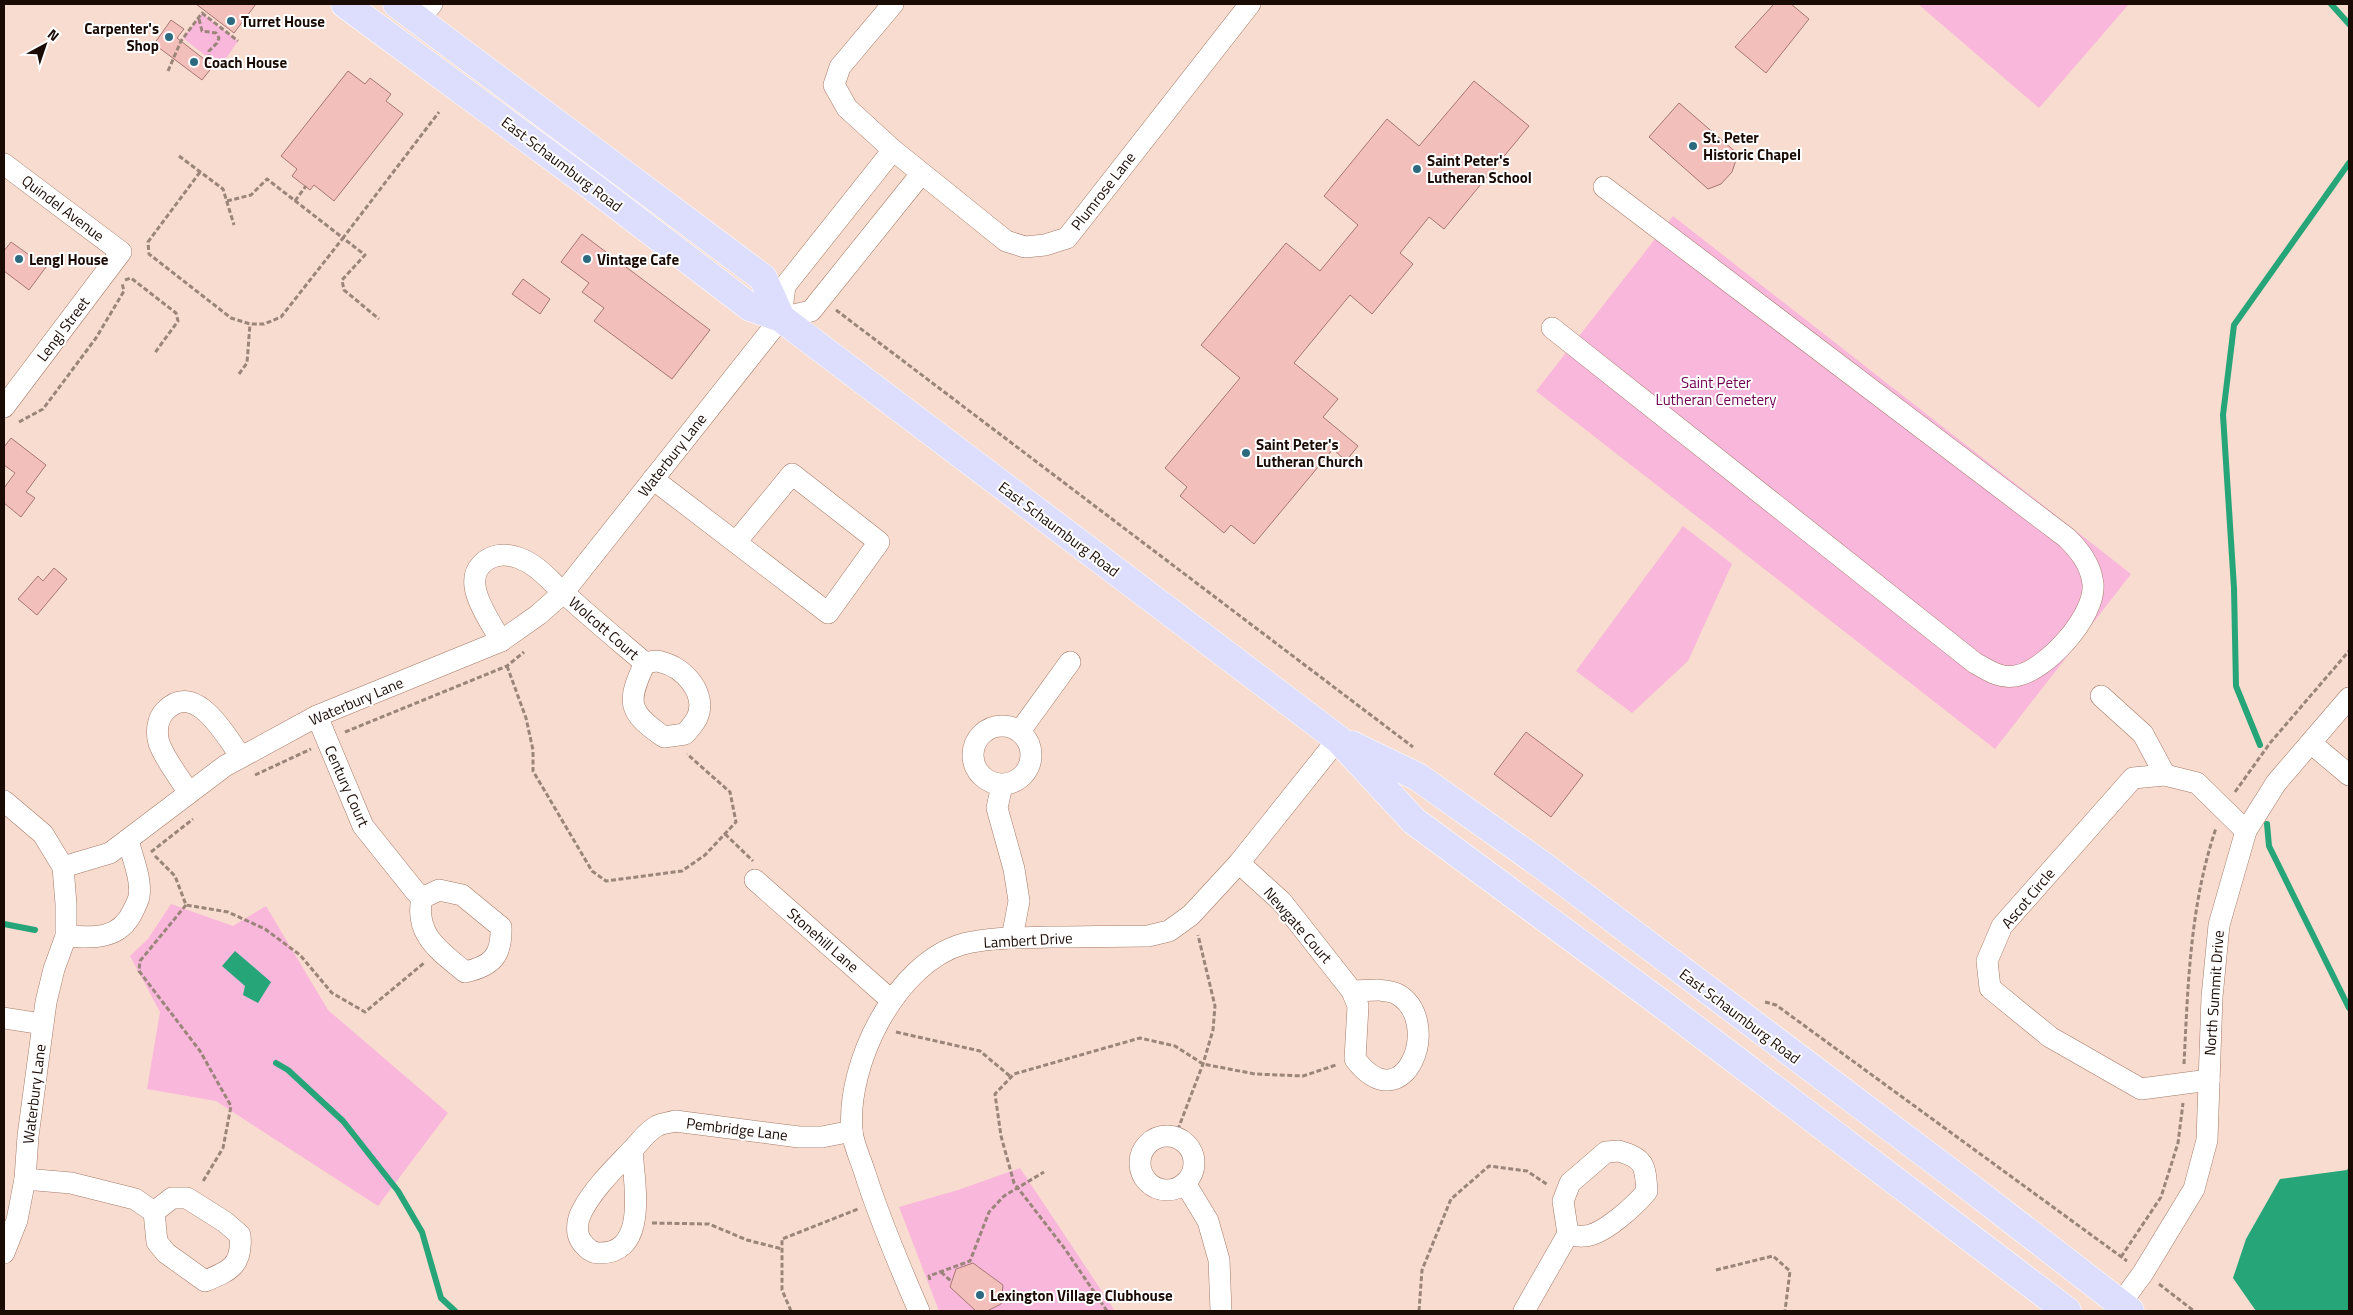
<svg xmlns="http://www.w3.org/2000/svg" width="2353" height="1315" viewBox="0 0 2353 1315" font-family="'Titillium Web',sans-serif">
<style>
.green{fill:#f9b7dc}
.water{fill:#26a579}
.lines{fill:none;stroke-linecap:round;stroke-linejoin:round}
.stream{stroke:#26a579;stroke-width:6}
.building{fill:#f3bfba;stroke:#a67773}
.minor-casing{stroke:#a57a68;stroke-width:22}
.major-casing{stroke:#fff;stroke-width:29}
.path{stroke:#9b857a;stroke-width:3;stroke-dasharray:5 2.5;stroke-linecap:butt}
.minor{stroke:#fff;stroke-width:21}
.major{stroke:#dddefd;stroke-width:28}
.poi-dot{fill:#2c6a80;stroke:#fff;stroke-width:2}
.labels{text-anchor:middle;dominant-baseline:central;stroke-width:4;stroke-linejoin:round;paint-order:stroke}
.poi-label{font-size:15px;font-weight:bold;fill:#1a0b05;stroke:#fff;text-anchor:start}
.street-label{font-size:15px;fill:#1a0b05;stroke:#fff}
.park-label{font-size:15px;fill:#700051;stroke:#fff}
</style>
<rect width="100%" height="100%" fill="#f8dccf"/>
<g class="green">
<path d="M 1918,4 L 2129,4 L 2039,108 Z"/>
<path d="M 202,13 L 238,41 L 220,67 L 183,38 Z"/>
<path d="M 1673,216 L 2131,574 L 1995,749 L 1536,391 Z"/>
<path d="M 1683,526 L 1732,564 L 1688,661 L 1632,713 L 1576,671 Z"/>
<path d="M 171,904 L 233,926 L 266,906 L 328,1010 L 448,1113 L 378,1206 L 216,1101 L 147,1089 L 160,1012 L 130,956 L 148,939 Z"/>
<path d="M 1020,1168 L 1115,1311 L 939,1311 L 899,1207 L 958,1190 Z"/>
</g>
<g class="water">
<path d="M 235,951 L 271,982 L 258,1003 L 243,995 L 245,986 L 222,966 Z"/>
<path d="M 2349,1167 L 2349,1311 L 2256,1311 L 2233,1278 L 2246,1239 L 2280,1179 L 2347,1170 Z"/>
</g>
<g class="lines">
<g class="stream">
<path d="M 2331,4 L 2349,24"/>
<path d="M 2260,745 L 2236,686 L 2234,588 L 2223,415 L 2234,325 L 2349,163"/>
<path d="M 2267,824 L 2269,846 L 2349,1008"/>
<path d="M 4,924 L 35,930"/>
<path d="M 276,1063 L 288,1070 L 343,1121 L 398,1191 L 422,1232 L 441,1298 L 455,1311"/>
</g>
</g>
<g class="building">
<path d="M 196,4 L 256,4 L 234,33 Z"/>
<path d="M 1774,4 L 1791,4 L 1809,19 L 1766,73 L 1735,47 Z"/>
<path d="M 171,20 L 184,29 L 177,38 L 213,66 L 202,80 L 154,44 Z"/>
<path d="M 348,71 L 365,84 L 370,78 L 391,94 L 386,101 L 403,114 L 334,201 L 314,185 L 310,190 L 292,176 L 297,169 L 281,156 Z"/>
<path d="M 1474,81 L 1529,126 L 1444,229 L 1429,217 L 1400,253 L 1413,264 L 1372,314 L 1350,295 L 1294,363 L 1338,399 L 1323,417 L 1358,446 L 1346,461 L 1333,449 L 1254,544 L 1231,525 L 1224,533 L 1180,496 L 1187,487 L 1165,468 L 1240,378 L 1201,345 L 1286,243 L 1320,271 L 1358,225 L 1324,196 L 1387,119 L 1419,146 Z"/>
<path d="M 1679,103 L 1738,154 L 1732,172 L 1721,184 L 1708,189 L 1649,137 Z"/>
<path d="M 582,234 L 710,330 L 672,379 L 594,321 L 604,308 L 582,292 L 589,283 L 561,262 Z"/>
<path d="M 11,242 L 46,267 L 29,290 L 4,271 L 4,251 Z"/>
<path d="M 523,279 L 550,299 L 540,314 L 512,294 Z"/>
<path d="M 11,438 L 46,465 L 26,492 L 35,498 L 21,517 L 4,503 L 4,488 L 15,473 L 4,465 L 4,447 Z"/>
<path d="M 54,568 L 67,579 L 37,615 L 18,599 L 38,576 L 43,581 Z"/>
<path d="M 1526,732 L 1583,775 L 1551,817 L 1494,774 Z"/>
<path d="M 973,1263 L 1003,1285 L 1001,1304 L 987,1311 L 976,1311 L 950,1287 L 956,1269 Z"/>
</g>
<g class="lines">
<g class="minor-casing">
<g id="minor">
<path d="M 893,4 L 840,67 L 834,85 L 847,108 L 893,150 L 1006,241 L 1025,247 L 1045,245 L 1067,238 L 1250,4"/>
<path d="M 418,19 L 432,4"/>
<path d="M 4,164 L 121,252 L 4,407"/>
<path d="M 781,318 L 811,311 L 921,174"/>
<path d="M 1552,328 L 1975,663 C 1988,670 2000,679 2015,676 C 2045,672 2096,616 2093,584 C 2091,565 2080,551 2067,538 L 1604,187"/>
<path d="M 653,479 L 828,613 L 879,542 L 792,474 L 736,542"/>
<path d="M 501,641 C 491,622 462,585 481,565 C 491,554 505,553 519,558 C 538,565 549,580 564,593 C 590,617 618,640 645,663 C 650,662 656,660 661,662 C 684,667 708,694 697,718 C 694,724 689,729 685,734 L 664,737 C 628,712 626,703 645,663"/>
<path d="M 2101,696 L 2143,734 L 2165,775"/>
<path d="M 317,716 L 363,826 L 415,891 L 422,898"/>
<circle cx="1002" cy="755" r="29"/>
<path d="M 1020,731 L 1070,662"/>
<path d="M 2312,744 L 2349,775"/>
<path d="M 1002,785 L 997,808 L 1014,869 L 1019,901 L 1012,938"/>
<path d="M 189,793 C 180,778 165,760 159,743 C 156,733 157,719 165,711 C 195,679 226,736 241,757"/>
<path d="M 4,801 L 43,834 L 63,867"/>
<path d="M 1239,863 L 1282,902 L 1352,991"/>
<path d="M 755,880 L 891,1000"/>
<path d="M 439,890 L 462,895 L 501,927 C 502,956 492,966 465,972 C 440,951 414,935 422,898 Z"/>
<path d="M 66,936 C 93,938 120,940 133,911 C 135,907 138,901 139,897 C 142,879 132,857 128,840"/>
<path d="M 1378,990 C 1384,991 1392,991 1397,994 C 1444,1020 1405,1124 1355,1059 L 1358,1006 L 1352,991 Z"/>
<path d="M 4,1018 L 42,1024"/>
<path d="M 2209,1080 L 2141,1089 L 2050,1037 L 1990,988 L 1987,961 L 2002,926 L 2133,778 L 2165,775 L 2197,783 L 2246,831"/>
<circle cx="1167" cy="1163" r="27"/>
<path d="M 632,1150 C 634,1183 649,1254 599,1253 C 589,1253 580,1242 578,1234 C 577,1227 578,1218 582,1211 C 594,1188 614,1169 632,1150 C 640,1142 647,1131 657,1126 C 662,1123 669,1123 675,1121 L 799,1137 L 822,1137 L 852,1131"/>
<path d="M 1619,1151 C 1645,1159 1645,1165 1647,1191 C 1636,1205 1602,1236 1584,1236 C 1579,1237 1573,1235 1568,1234 L 1563,1201 L 1570,1183 L 1606,1152 Z"/>
<path d="M 25,1179 L 71,1183 L 135,1199 L 154,1212"/>
<path d="M 1185,1183 L 1208,1221 L 1219,1260 L 1221,1311"/>
<path d="M 172,1198 L 187,1198 L 225,1222 L 240,1235 C 243,1265 230,1271 205,1281 L 166,1253 L 157,1242 L 154,1212 Z"/>
<path d="M 4,1253 L 17,1220 L 25,1179 L 28,1136 L 46,1002 L 54,969 L 66,936 L 66,904 L 63,867 L 110,853 L 225,766 L 317,716 L 501,641 L 538,615 L 563,593 L 781,318 L 785,286 L 893,150"/>
<path d="M 919,1311 C 899,1265 879,1218 864,1170 C 860,1158 853,1143 852,1131 C 846,1064 896,963 963,944 C 991,937 1021,938 1050,937 C 1082,937 1115,936 1148,936 L 1169,931 L 1191,915 L 1239,863 L 1338,739"/>
<path d="M 1524,1311 L 1568,1234"/>
<path d="M 2115,1311 L 2143,1273 L 2194,1189 L 2207,1140 L 2212,997 L 2219,925 L 2246,831 L 2276,783 L 2349,698"/>
</g>
</g>
<g class="major-casing">
<g id="major">
<path d="M 345,4 L 593,187 L 750,307 L 781,318 L 1338,739 L 1414,821 L 1662,1004 L 2067,1311"/>
<path d="M 397,4 L 763,278 L 781,318"/>
<path d="M 1352,745 L 1418,777 L 1542,865 L 1963,1182 L 2130,1311"/>
</g>
</g>
<g class="path">
<path d="M 199,19 L 202,31 L 216,33 L 219,38 L 217,43 L 209,51 L 209,57 L 220,67"/>
<path d="M 168,71 L 181,41 L 202,13 L 238,41"/>
<path d="M 179,156 L 223,189 L 234,225"/>
<path d="M 200,172 L 148,242 L 149,254 L 231,318 L 250,324 L 264,324 L 281,317 L 343,238 L 365,255 L 342,280 L 344,290 L 379,319"/>
<path d="M 227,201 L 251,195 L 267,179 L 343,238 L 439,112"/>
<path d="M 295,201 L 306,186"/>
<path d="M 125,280 L 131,278 L 176,313 L 178,321 L 154,354"/>
<path d="M 836,310 L 1413,747"/>
<path d="M 239,374 L 247,363 L 250,324"/>
<path d="M 19,422 L 43,409 L 96,338 L 124,291 L 122,283"/>
<path d="M 507,666 L 526,718 L 533,750 L 533,771 L 592,871 L 606,881 L 682,871 L 705,855 L 736,822 L 730,792 L 687,754"/>
<path d="M 345,732 L 507,666 L 524,652"/>
<path d="M 255,775 L 311,749"/>
<path d="M 2235,792 L 2270,743 L 2349,651"/>
<path d="M 725,834 L 753,861"/>
<path d="M 151,852 L 193,819"/>
<path d="M 155,856 L 175,876 L 186,905 L 228,912 L 265,929 L 300,955 L 332,993 L 365,1012 L 424,963"/>
<path d="M 186,905 L 140,961 L 139,971 L 200,1051 L 231,1106 L 223,1148 L 202,1183"/>
<path d="M 1765,1002 L 1776,1005 L 2127,1261"/>
<path d="M 896,1032 L 980,1051 L 1011,1077"/>
<path d="M 2184,1064 C 2188,984 2190,905 2216,828"/>
<path d="M 1175,1137 L 1203,1064 L 1213,1030 L 1215,1006 L 1198,935"/>
<path d="M 652,1223 L 709,1224 L 747,1240 L 782,1249"/>
<path d="M 2121,1257 L 2161,1197 L 2178,1143 L 2183,1103"/>
<path d="M 1716,1270 L 1773,1256 L 1790,1271 L 1785,1311"/>
<path d="M 941,1272 L 952,1282"/>
<path d="M 930,1280 L 929,1276 L 970,1261 L 989,1212 L 1004,1196 L 1044,1172"/>
<path d="M 2159,1284 L 2194,1311"/>
<path d="M 791,1311 L 782,1290 L 782,1239 L 858,1209"/>
<path d="M 1107,1311 L 1065,1249 L 1014,1183 L 1001,1136 L 995,1094 L 1014,1074 L 1140,1038 L 1175,1046 L 1203,1064 L 1255,1074 L 1303,1076 L 1336,1065"/>
<path d="M 1419,1311 L 1422,1270 L 1451,1199 L 1489,1166 L 1527,1171 L 1548,1185"/>
</g>
<use href="#minor" class="minor"/>
<use href="#major" class="major"/>
</g>
<g class="poi-dot">
<circle cx="231" cy="21" r="5"/>
<circle cx="169" cy="37" r="5"/>
<circle cx="194" cy="62" r="5"/>
<circle cx="1693" cy="146" r="5"/>
<circle cx="1417" cy="169" r="5"/>
<circle cx="19" cy="259" r="5"/>
<circle cx="587" cy="259" r="5"/>
<circle cx="1246" cy="453" r="5"/>
<circle cx="980" cy="1295" r="5"/>
</g>
<g class="labels">
<g class="poi-label">
<text x="241" y="21">Turret House</text>
<text x="159" y="28" text-anchor="end">Carpenter's<tspan x="159" dy="17">Shop</tspan></text>
<text x="204" y="62">Coach House</text>
<text x="1703" y="137">St. Peter<tspan x="1703" dy="17">Historic Chapel</tspan></text>
<text x="1427" y="160">Saint Peter's<tspan x="1427" dy="17">Lutheran School</tspan></text>
<text x="29" y="259">Lengl House</text>
<text x="597" y="259">Vintage Cafe</text>
<text x="1256" y="444">Saint Peter's<tspan x="1256" dy="17">Lutheran Church</tspan></text>
<text x="990" y="1295">Lexington Village Clubhouse</text>
</g>
<g class="street-label">
<text transform="translate(562 164) rotate(37)">East Schaumburg Road</text>
<text transform="translate(1103 191) rotate(-52)">Plumrose Lane</text>
<text transform="translate(63 208) rotate(37)">Quindel Avenue</text>
<text transform="translate(63 329) rotate(-53)">Lengl Street</text>
<text transform="translate(672 455) rotate(-52)">Waterbury Lane</text>
<text transform="translate(1059 529) rotate(37)">East Schaumburg Road</text>
<text transform="translate(604 628) rotate(41)">Wolcott Court</text>
<text transform="translate(356 701) rotate(-23)">Waterbury Lane</text>
<text transform="translate(347 786) rotate(66)">Century Court</text>
<text transform="translate(2028 898) rotate(-50)">Ascot Circle</text>
<text transform="translate(1298 925) rotate(49)">Newgate Court</text>
<text transform="translate(823 940) rotate(41)">Stonehill Lane</text>
<text transform="translate(1028 940) rotate(-3)">Lambert Drive</text>
<text transform="translate(2214 993) rotate(-86)">North Summit Drive</text>
<text transform="translate(1740 1016) rotate(37)">East Schaumburg Road</text>
<text transform="translate(34 1094) rotate(-83)">Waterbury Lane</text>
<text transform="translate(737 1129) rotate(7)">Pembridge Lane</text>
</g>
<g class="park-label">
<text x="1716" y="382">Saint Peter<tspan x="1716" dy="17">Lutheran Cemetery</tspan></text>
</g>
</g>
<rect width="2353" height="1315" fill="none" stroke="#1a0b05" stroke-width="10"/>
<g transform="translate(45 45) rotate(40)" stroke="#ffffff" stroke-width="4" paint-order="stroke">
<path d="M0-4L9 19L0 12L-9 19Z" fill="#1a0b05"/>
<text y="-8" font-size="14" font-weight="bold" text-anchor="middle" fill="#1a0b05">N</text>
</g>
</svg>
